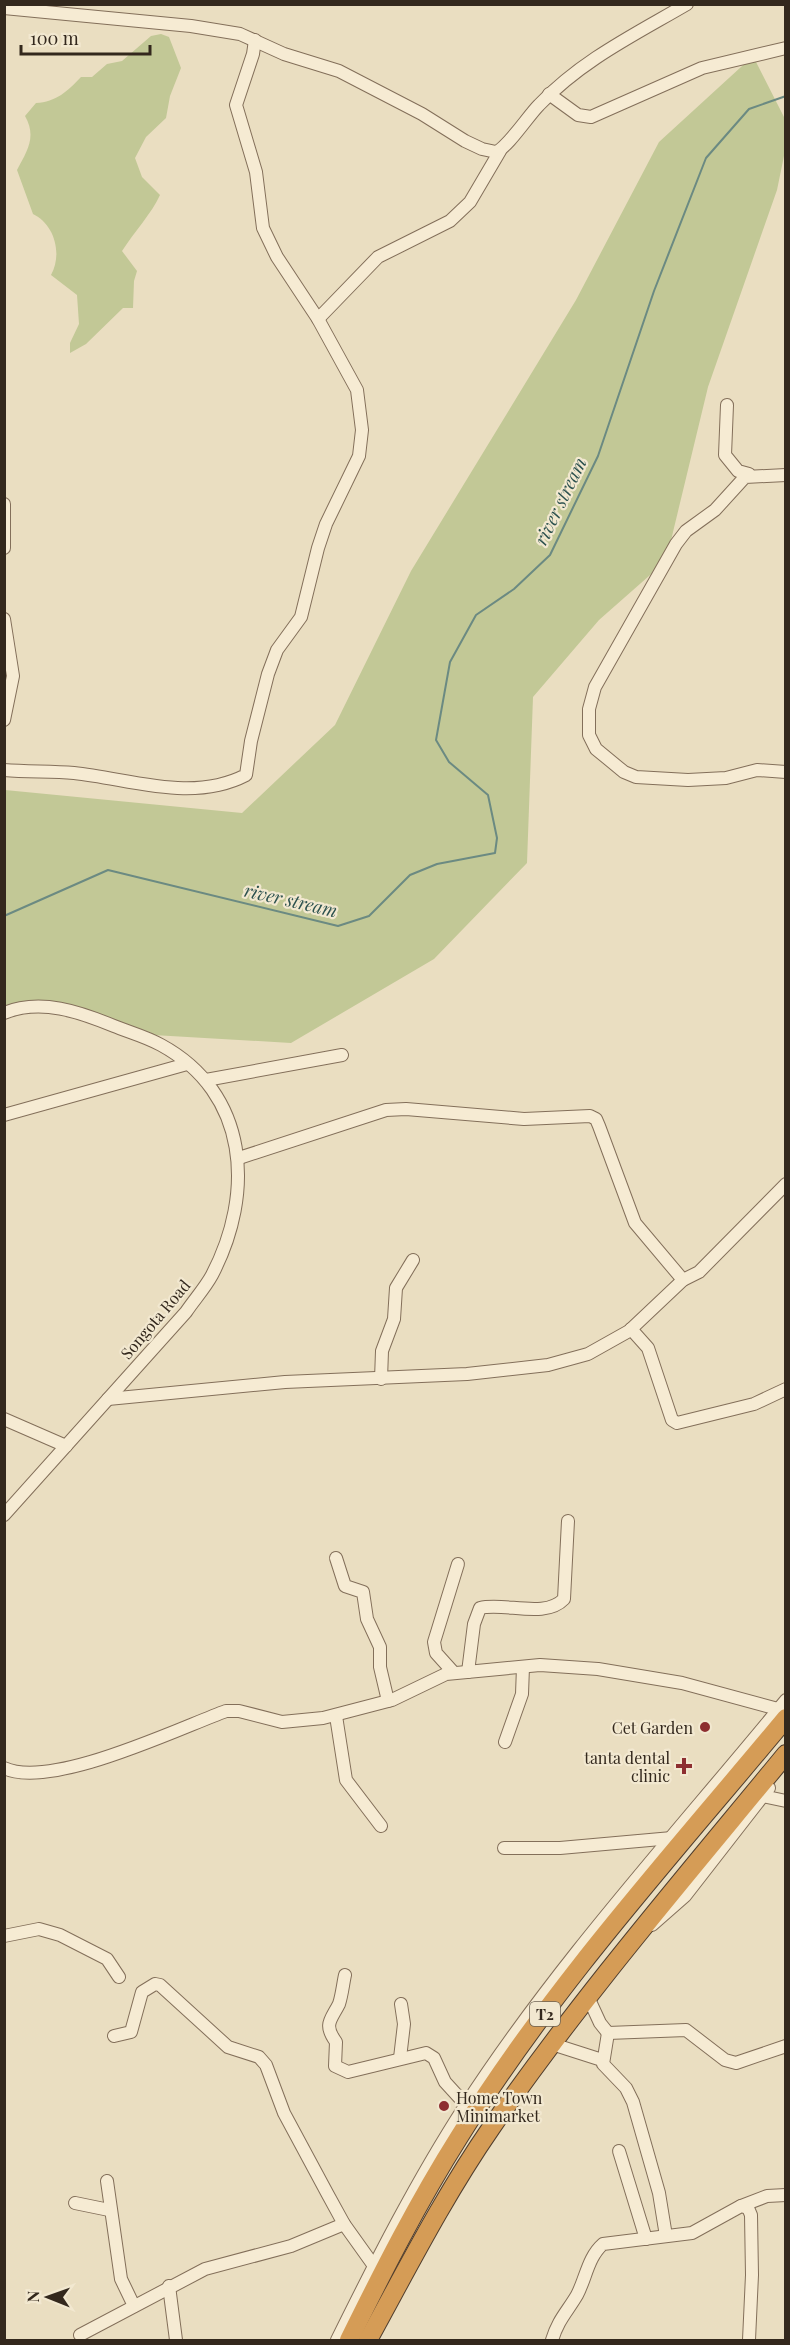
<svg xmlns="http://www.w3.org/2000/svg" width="790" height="2345" viewBox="0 0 790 2345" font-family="'Playfair Display',serif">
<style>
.green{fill:#c2c896}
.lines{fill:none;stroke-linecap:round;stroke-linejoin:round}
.stream{stroke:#6b8a82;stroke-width:2}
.minor-casing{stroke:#836f5a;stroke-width:14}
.highway-casing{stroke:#503e2e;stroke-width:20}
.minor{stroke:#f6ebd3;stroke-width:12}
.highway{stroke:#d59c56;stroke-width:18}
.poi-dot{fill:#8d2e30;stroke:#f2e8d0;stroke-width:2}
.labels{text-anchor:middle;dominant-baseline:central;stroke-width:4.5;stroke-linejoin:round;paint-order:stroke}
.shield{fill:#f2e8d0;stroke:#6c6253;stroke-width:1.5}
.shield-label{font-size:15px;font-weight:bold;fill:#33281d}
.street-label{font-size:16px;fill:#33281d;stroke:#f2e8d0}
.poi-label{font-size:16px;fill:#33281d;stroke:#f2e8d0;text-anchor:end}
.water-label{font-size:18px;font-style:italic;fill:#2d524f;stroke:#f2e8d0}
</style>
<rect width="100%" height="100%" fill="#eadec1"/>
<g class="green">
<path d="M 161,34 L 169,37 L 181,68 L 170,96 L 166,118 L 146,137 L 135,158 L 142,177 L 160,195 C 152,213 134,232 122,251 L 137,271 L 134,281 L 133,308 L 123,308 L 86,344 L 70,353 L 70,343 L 79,324 L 77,295 L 51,275 C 63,253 54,224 33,214 L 17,170 C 27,151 37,137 25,116 L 36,103 C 56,102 68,91 81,77 L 92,77 L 107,64 L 122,61 L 151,36 Z"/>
<path d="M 753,56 L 785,119 L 785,151 L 777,190 L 708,387 L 666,561 L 599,620 L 533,697 L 527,863 L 434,959 L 291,1043 L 136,1034 L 49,1007 L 5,1012 L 5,790 L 242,813 L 335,725 L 411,571 L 576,300 L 659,142 Z"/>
</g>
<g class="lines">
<path class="stream" d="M 4,916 L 108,870 L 338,926 L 369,916 L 410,875 L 437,864 L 495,853 L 497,838 L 488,795 L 449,762 L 436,740 L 450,662 L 476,615 L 514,589 L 550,555 L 598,456 L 654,291 L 706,158 L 749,109 L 786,96"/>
<g class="minor-casing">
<g id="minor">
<path d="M 4,8 L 191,26 L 240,34 L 284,54 L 339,71 L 422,114 L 465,141 L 482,149 L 496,152 C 508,147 528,116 539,105 C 582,60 634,35 687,4"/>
<path d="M 549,94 L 578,115 L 591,117 L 702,68 L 786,48"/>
<path d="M 318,319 L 378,257 L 450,221 L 470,202 L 500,151"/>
<path d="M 727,405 L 725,455 L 738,471 L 749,474"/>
<path d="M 786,475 L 745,477 L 715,510 L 686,531 L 676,544 L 595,687 L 589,709 L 589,735 L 596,749 L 624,772 L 636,777 L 688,780 L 726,778 L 757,770 L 786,772"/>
<path d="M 4,504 L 4,548"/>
<path d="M 4,619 L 13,676 L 4,720"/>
<path d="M 4,770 C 28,772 51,771 74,773 C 131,779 192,803 246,775 L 251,741 L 268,674 L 277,650 L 301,617 L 318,548 L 326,524 L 359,456 L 362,430 L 357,390 L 318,319 L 277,257 L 263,228 L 256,172 L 236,105 L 253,54 L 255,40"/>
<path d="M 4,1013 C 41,998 80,1012 114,1026 C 129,1032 147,1037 161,1045 C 249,1093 255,1193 212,1275 C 205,1288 194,1300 186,1312 L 4,1515"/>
<path d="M 206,1080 L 342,1055"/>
<path d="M 4,1115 L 187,1064"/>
<path d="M 239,1158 L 386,1110 L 406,1109 L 524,1119 L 590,1116 L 596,1119 L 599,1126 L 635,1223 L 683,1280"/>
<path d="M 631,1329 L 648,1348 L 672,1420 L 677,1423 L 754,1404 L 786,1389"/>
<path d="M 381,1379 L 382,1351 L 394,1319 L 396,1288 L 413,1260"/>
<path d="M 108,1399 L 285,1382 L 467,1374 L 548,1365 L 588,1354 L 629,1331 L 683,1280 L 699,1272 L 786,1184"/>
<path d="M 4,1419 L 66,1446"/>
<path d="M 336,1558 L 345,1586 L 363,1592 L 367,1619 L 380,1647 L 380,1667 L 388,1701"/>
<path d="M 468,1672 L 474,1624 L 480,1608 C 505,1602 545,1619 564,1599 L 568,1521"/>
<path d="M 454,1673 L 436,1653 L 434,1642 L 458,1564"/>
<path d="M 336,1716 L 346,1780 L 381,1826"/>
<path d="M 505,1742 L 522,1694 L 523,1667"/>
<path d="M 4,1768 C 51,1790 177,1729 226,1711 L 239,1711 L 282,1722 L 323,1718 L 392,1700 L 446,1674 L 540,1665 L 598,1669 L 682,1683 L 778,1709"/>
<path d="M 763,1796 L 786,1801"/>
<path d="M 504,1848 L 560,1848 L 672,1838"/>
<path d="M 652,1925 L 685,1896 L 769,1788"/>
<path d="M 4,1936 L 39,1929 L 60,1935 L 107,1959 L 119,1977"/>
<path d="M 345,1975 C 343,1984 342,1995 339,2004 C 331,2020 323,2024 336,2042 L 335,2066 L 348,2072 L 426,2053 L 434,2058 L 445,2082 L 466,2105"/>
<path d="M 588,1997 L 600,2023 L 608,2033 L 686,2030 L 725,2060 L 736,2063 L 786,2046"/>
<path d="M 608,2033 L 603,2064 L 626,2088 L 633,2102 L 659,2193 L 666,2236"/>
<path d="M 114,2036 L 131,2032 L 142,1992 L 155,1984 L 160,1985 L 228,2047 L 259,2057 L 266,2065 L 284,2113 L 327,2193 L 344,2224 L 374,2266"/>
<path d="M 552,2044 L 602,2060"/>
<path d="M 400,2058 L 404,2024 L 401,2004"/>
<path d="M 619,2151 L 646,2239"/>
<path d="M 107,2181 L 121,2279 L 134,2306"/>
<path d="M 75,2203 L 109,2210"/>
<path d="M 741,2206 L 767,2196 L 786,2195"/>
<path d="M 169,2286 L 176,2340"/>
<path d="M 80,2335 L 205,2269 L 291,2246 L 344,2224"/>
<path d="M 337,2340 C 376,2261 417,2180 465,2106 C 559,1961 677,1833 786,1700"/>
<path d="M 552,2340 C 558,2320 567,2312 577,2295 C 586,2278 588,2257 603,2244 L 692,2233 L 741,2206 L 748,2208 L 751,2215 L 752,2275 L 749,2340"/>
</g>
</g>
<g class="highway-casing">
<g id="highway">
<path d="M 349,2340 C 383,2271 418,2202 459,2137 C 552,1987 673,1854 786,1718"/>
<path d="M 368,2340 C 407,2269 444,2196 491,2128 C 581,1998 685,1877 786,1754"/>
</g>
</g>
<use href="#minor" class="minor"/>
<use href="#highway" class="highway"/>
</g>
<g class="poi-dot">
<circle cx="705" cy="1727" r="6"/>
<path d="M681 1757h6v6h6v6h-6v6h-6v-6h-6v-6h6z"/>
<circle cx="444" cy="2106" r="6"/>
</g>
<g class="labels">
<rect class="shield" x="530" y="2002" width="30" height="24" rx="4.5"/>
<g class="shield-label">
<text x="545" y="2014">T2</text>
</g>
<g class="street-label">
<text transform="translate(155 1319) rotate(-50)">Songota Road</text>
</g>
<g class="poi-label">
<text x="693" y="1727">Cet Garden</text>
<text x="670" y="1757">tanta dental<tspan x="670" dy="18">clinic</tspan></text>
<text x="456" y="2097" text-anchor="start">Home Town<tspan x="456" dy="18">Minimarket</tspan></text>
</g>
<g class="water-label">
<text transform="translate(560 501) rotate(-64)">river stream</text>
<text transform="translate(291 900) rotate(13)">river stream</text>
</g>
</g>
<rect width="790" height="2345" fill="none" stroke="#33281d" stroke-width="12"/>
<g transform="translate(48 2297) rotate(271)" stroke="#f2e8d0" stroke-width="4.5" paint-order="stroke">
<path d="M0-4.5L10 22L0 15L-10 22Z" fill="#33281d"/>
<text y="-9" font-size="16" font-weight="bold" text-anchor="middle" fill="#33281d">N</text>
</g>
<path d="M21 45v9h129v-9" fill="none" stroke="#33281d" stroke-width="3"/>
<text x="30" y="45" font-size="18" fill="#33281d" stroke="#f2e8d0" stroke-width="4.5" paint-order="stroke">100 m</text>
</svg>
